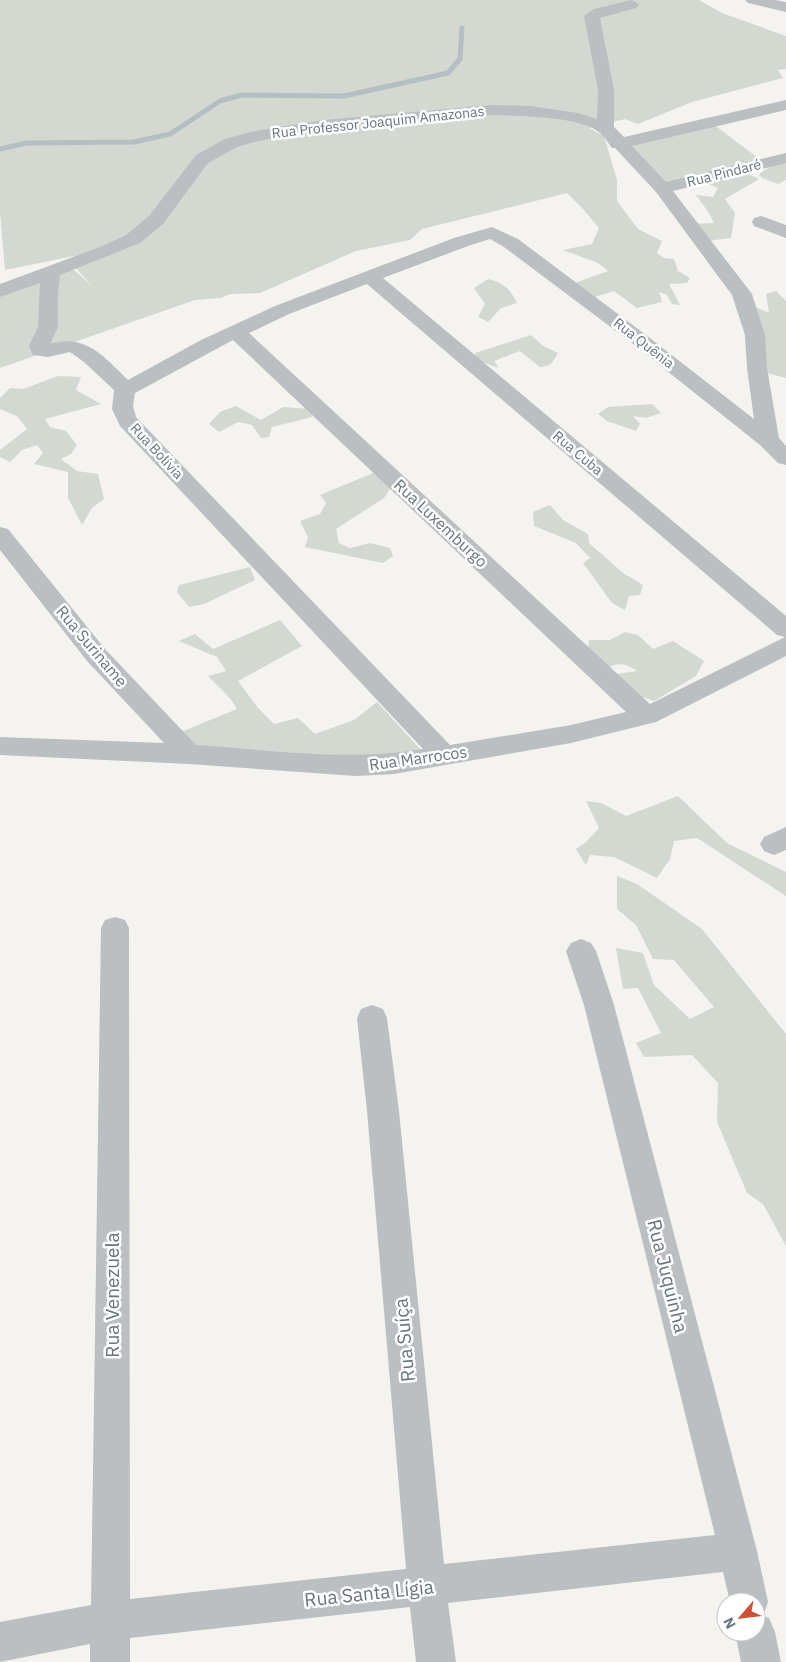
<svg xmlns="http://www.w3.org/2000/svg" width="786" height="1662" viewBox="0 0 786 1662" font-family="'IBM Plex Sans',sans-serif">
<style>
.green{fill:#d3d8d0}
.lines{fill:none;stroke-linecap:round;stroke-linejoin:round}
.stream{stroke:#b3bfc2;stroke-width:5}
.minor{fill:#bbbfc1;fill-rule:evenodd}
.labels{text-anchor:middle;dominant-baseline:central;stroke-width:5;stroke-linejoin:round;paint-order:stroke}
.far-street-label{font-size:14px;fill:#67757d;stroke:#fff}
.street-label{font-size:16px;fill:#67757d;stroke:#fff}
.near-street-label{font-size:19px;fill:#67757d;stroke:#fff}
</style>
<rect width="100%" height="100%" fill="#f4f3f0"/>
<g class="green">
<path d="M 0,0 L 699,0 L 722,13 L 786,36 L 786,69 L 778,70 L 783,78 L 692,102 L 638,124 L 625,119 L 589,128 L 604,136 L 617,180 L 617,201 L 638,229 L 662,241 L 657,253 L 664,258 L 674,259 L 678,271 L 690,278 L 687,283 L 669,284 L 680,305 L 672,304 L 667,295 L 659,292 L 662,302 L 637,308 L 614,291 L 592,298 L 572,284 L 608,271 L 598,263 L 563,250 L 592,244 L 599,228 L 584,210 L 567,193 L 422,229 L 410,240 L 356,251 L 260,293 L 230,294 L 221,298 L 195,300 L 0,368 L 0,293 L 72,268 L 92,286 L 75,267 L 74,256 L 5,270 L 0,212 Z"/>
<path d="M 713,124 L 762,161 L 666,185 L 624,145 Z"/>
<path d="M 786,161 L 786,180 L 778,184 L 762,178 L 759,174 L 773,165 Z"/>
<path d="M 746,173 L 759,179 L 725,199 L 735,213 L 731,238 L 707,241 L 694,224 L 714,223 L 709,213 L 696,195 L 713,197 L 718,188 L 701,181 Z"/>
<path d="M 488,279 C 504,283 510,289 517,303 L 501,308 L 488,322 L 478,317 L 485,304 L 474,288 Z"/>
<path d="M 776,291 L 786,301 L 786,378 L 763,372 L 752,306 L 769,313 L 766,294 Z"/>
<path d="M 531,335 L 543,346 L 558,353 C 553,362 550,367 540,367 L 520,351 L 494,361 L 499,368 L 476,360 L 475,353 Z"/>
<path d="M 58,376 L 81,377 L 76,390 L 101,404 L 45,419 L 50,427 L 66,431 L 77,445 L 71,454 L 61,459 L 77,471 L 98,474 L 104,499 L 92,508 L 82,525 L 68,498 L 68,472 L 34,464 L 43,453 L 37,445 L 22,450 L 10,462 L 0,457 L 0,450 L 27,429 L 17,416 L 0,409 L 0,398 L 10,388 L 23,389 Z"/>
<path d="M 652,404 L 661,413 L 646,418 L 633,416 L 640,424 L 636,431 L 607,421 L 598,414 L 608,407 Z"/>
<path d="M 236,406 L 261,420 L 283,407 L 311,409 L 312,417 L 272,427 L 269,437 L 261,438 L 252,425 L 238,422 L 219,432 L 209,424 L 220,412 Z"/>
<path d="M 373,473 L 393,484 L 384,498 L 336,529 L 339,543 L 350,548 L 370,543 L 390,548 L 393,556 L 383,563 L 305,547 L 308,537 L 300,521 L 320,514 L 326,503 L 320,495 Z"/>
<path d="M 550,505 L 563,520 L 588,534 L 589,543 L 623,573 L 643,585 L 640,595 L 629,596 L 625,610 L 612,603 L 583,563 L 590,558 L 576,543 L 534,526 L 533,512 Z"/>
<path d="M 250,567 L 255,580 L 204,604 L 189,607 L 177,592 L 179,585 Z"/>
<path d="M 280,620 L 302,646 L 238,681 L 258,708 L 274,724 L 298,718 L 315,734 L 354,720 L 377,702 L 424,753 L 369,761 L 204,755 L 181,732 L 237,709 C 229,694 219,688 208,676 L 226,671 L 217,657 L 179,641 L 195,634 L 213,649 Z"/>
<path d="M 625,632 L 638,635 L 653,649 L 673,641 L 704,661 L 696,676 L 654,701 L 634,694 L 617,674 L 637,671 C 625,663 618,662 606,669 L 588,653 L 589,640 L 610,640 Z"/>
<path d="M 678,796 L 727,843 L 786,872 L 786,896 L 697,838 L 674,841 L 670,859 L 657,878 L 614,857 L 590,855 L 586,865 L 576,849 L 586,842 L 599,828 L 586,801 L 601,803 L 626,816 Z"/>
<path d="M 617,876 L 637,884 L 702,929 L 786,1034 L 786,1246 L 763,1204 L 747,1193 L 717,1122 L 718,1083 L 692,1055 L 644,1057 L 636,1043 L 661,1033 L 638,988 L 623,989 L 616,948 L 643,953 L 654,985 L 690,1019 L 714,1007 L 674,960 L 653,959 L 636,925 L 617,909 Z"/>
</g>
<g class="lines">
<path class="stream" d="M 0,149 L 26,143 L 134,142 L 170,134 L 220,101 L 241,95 L 344,96 L 448,73 L 460,59 L 462,28"/>
<g class="minor">
<path d="M 631,0 L 636,2 L 639,5 L 636,8 L 600,18 L 614,90 L 614,127 L 624,137 L 786,100 L 786,110 L 632,146 L 666,182 L 786,153 L 786,163 L 673,191 L 752,294 L 765,335 L 767,368 L 779,438 L 786,446 L 786,465 L 778,463 L 760,445 L 632,343 L 504,247 L 490,239 L 468,246 L 383,278 L 786,616 L 786,656 L 656,722 L 571,743 L 394,774 L 356,776 L 189,764 L 0,755 L 0,737 L 164,743 L 87,661 L 0,550 L 0,527 L 8,529 L 105,649 L 196,745 C 272,750 348,762 423,749 L 120,426 L 112,409 L 114,390 L 84,362 L 70,352 L 48,357 L 33,355 L 29,346 L 38,327 L 40,283 L 0,297 L 0,284 L 100,247 L 126,235 L 149,216 L 196,155 L 225,139 L 250,132 L 324,120 L 491,105 L 530,106 L 578,113 L 597,119 L 598,90 L 584,16 L 594,9 ZM 491,115 C 517,116 581,116 600,133 C 606,138 608,143 612,148 L 615,148 L 656,192 L 732,295 L 745,335 L 747,368 L 754,419 L 646,335 L 518,239 L 492,227 L 454,238 L 275,306 L 201,340 L 128,380 C 104,357 86,333 50,344 L 58,327 L 58,295 L 60,275 L 140,243 L 163,224 L 208,163 L 237,147 L 258,141 L 324,130 ZM 367,284 L 777,635 L 785,637 L 650,704 L 249,333 L 289,314 ZM 233,340 L 626,712 L 571,725 L 450,745 L 136,417 L 133,406 L 135,393 Z"/>
<path d="M 745,0 L 775,0 L 786,2 L 786,12 L 748,3 Z"/>
<path d="M 761,216 L 786,225 L 786,238 L 754,226 L 752,222 L 754,218 Z"/>
<path d="M 786,827 L 786,850 L 774,855 L 764,851 L 760,844 L 764,837 Z"/>
<path d="M 115,917 L 125,920 L 129,928 L 130,1599 L 406,1569 L 367,1111 L 357,1018 L 361,1009 L 372,1005 L 383,1009 L 387,1018 L 399,1111 L 444,1564 L 715,1535 L 584,1005 L 566,951 L 571,943 L 581,939 L 591,943 L 596,951 L 614,1005 L 757,1551 L 768,1602 L 763,1616 L 769,1618 L 775,1632 L 781,1662 L 741,1662 L 735,1632 L 756,1632 L 756,1602 L 730,1602 L 723,1572 L 448,1603 L 456,1662 L 416,1662 L 410,1607 L 130,1638 L 130,1662 L 90,1662 L 90,1644 L 0,1662 L 0,1622 L 91,1605 L 101,928 L 105,920 Z"/>
</g>
</g>
<g class="labels">
<g class="far-street-label">
<text transform="translate(378 122) rotate(-6)">Rua Professor Joaquim Amazonas</text>
<text transform="translate(724 173) rotate(-14)">Rua Pindaré</text>
<text transform="translate(644 343) rotate(38)">Rua Quênia</text>
<text transform="translate(157 451) rotate(47)">Rua Bolívia</text>
<text transform="translate(578 453) rotate(40)">Rua Cuba</text>
</g>
<g class="street-label">
<text transform="translate(441 523) rotate(43)">Rua Luxemburgo</text>
<text transform="translate(92 646) rotate(50)">Rua Suriname</text>
<text transform="translate(418 758) rotate(-8)">Rua Marrocos</text>
</g>
<g class="near-street-label">
<text transform="translate(668 1276) rotate(76)">Rua Juquinha</text>
<text transform="translate(112 1295) rotate(-90)">Rua Venezuela</text>
<text transform="translate(404 1340) rotate(-95)">Rua Suíça</text>
<text transform="translate(369 1593) rotate(-6)">Rua Santa Lígia</text>
</g>
</g>
<g transform="translate(741 1617) rotate(242)"><circle r="24" fill="#ffffff" stroke="#c2c8cb"/>
<path d="M0-4L9 19L0 12L-9 19Z" fill="#cb5239"/>
<text y="-8" font-size="14" font-weight="bold" text-anchor="middle" fill="#67757d">N</text>
</g>
</svg>
